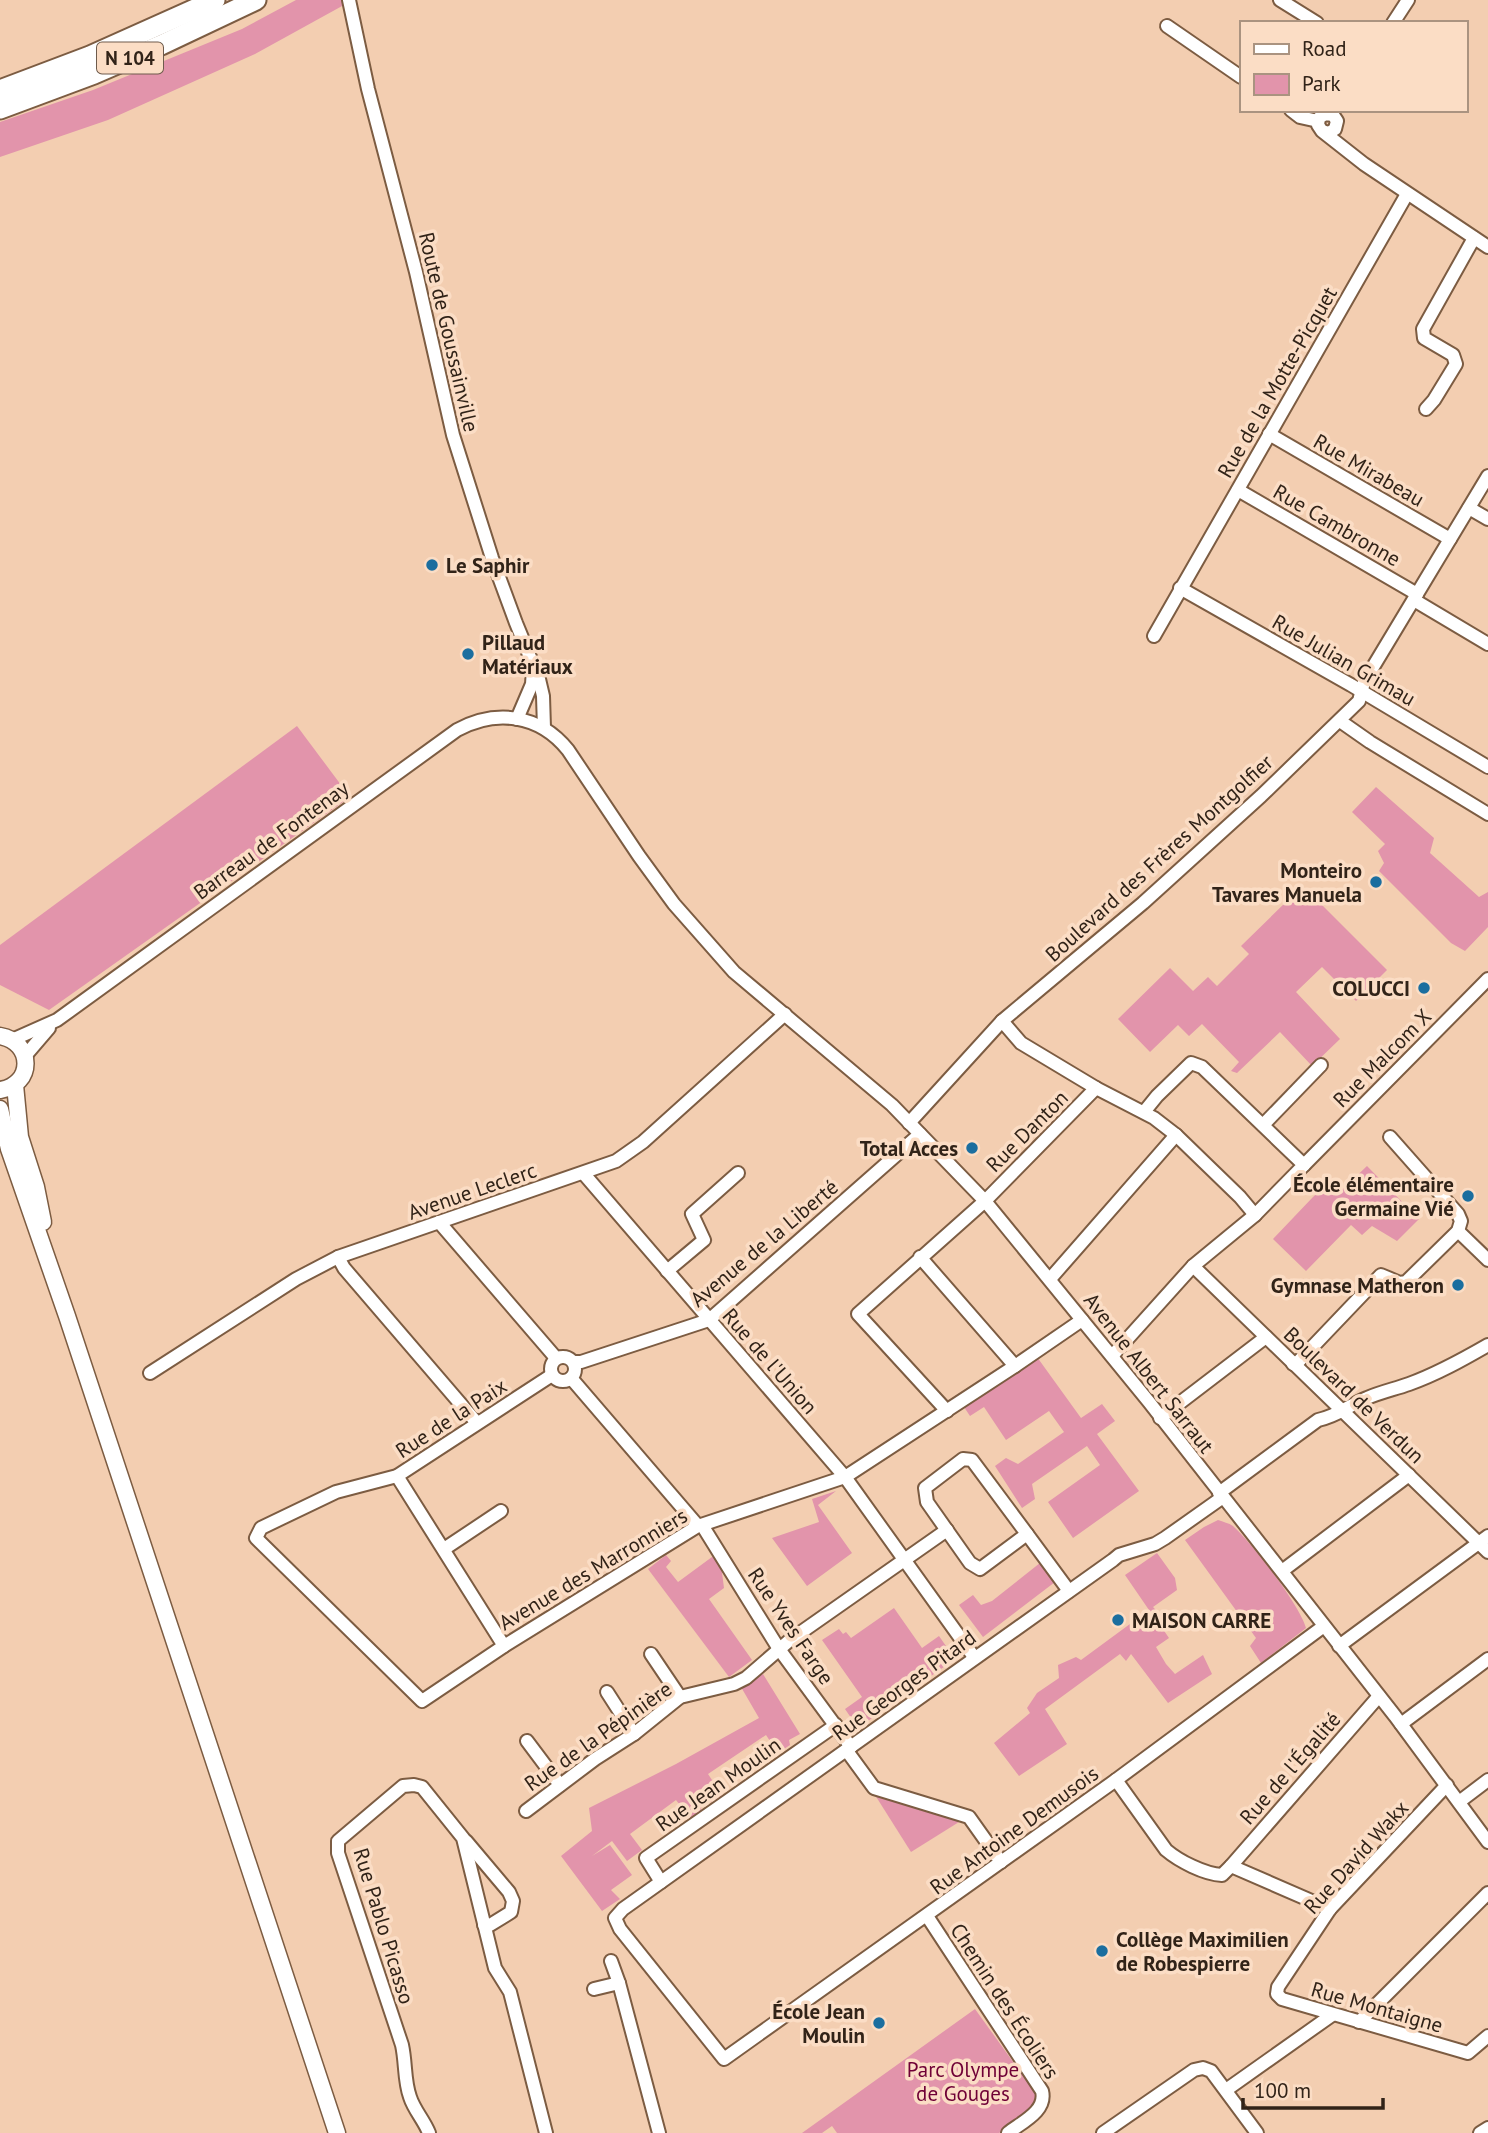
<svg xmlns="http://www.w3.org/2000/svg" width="1488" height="2133" viewBox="0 0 1488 2133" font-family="'PT Sans',sans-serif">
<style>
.green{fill:#e294ab}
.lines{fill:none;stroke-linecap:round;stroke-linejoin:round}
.minor-casing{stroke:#7c5c42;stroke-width:16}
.major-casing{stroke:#7c5c42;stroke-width:19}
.highway-casing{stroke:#7c5c42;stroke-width:23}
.minor{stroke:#fff;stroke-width:12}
.major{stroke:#fff;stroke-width:16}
.highway{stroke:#fff;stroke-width:19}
.poi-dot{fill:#1b6e9f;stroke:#fbddc5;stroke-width:2.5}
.labels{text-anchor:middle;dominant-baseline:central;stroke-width:7;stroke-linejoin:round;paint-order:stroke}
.shield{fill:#fbddc5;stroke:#6e5b4c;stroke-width:2}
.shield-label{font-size:19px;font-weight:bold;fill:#312318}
.street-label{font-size:21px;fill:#312318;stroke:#fbddc5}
.poi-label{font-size:21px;font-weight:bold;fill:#312318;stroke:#fbddc5;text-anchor:end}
.park-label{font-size:21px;fill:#6f0036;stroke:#fbddc5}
</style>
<rect width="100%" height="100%" fill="#f3ceb1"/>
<g class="green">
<path d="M 296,0 L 353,0 L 255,54 L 108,120 L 0,157 L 0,122 L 93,90 L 242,29 Z"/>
<path d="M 297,726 L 350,797 L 49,1010 L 0,985 L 0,945 Z"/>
<path d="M 1376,787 L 1434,838 L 1430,853 L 1479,897 L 1488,892 L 1488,927 L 1465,951 L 1451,943 L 1379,871 L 1384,863 L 1378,851 L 1385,844 L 1352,812 Z"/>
<path d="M 1309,892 L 1387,970 L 1356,1001 L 1322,967 L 1296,992 L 1340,1039 L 1312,1066 L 1280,1032 L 1237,1073 L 1231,1071 L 1239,1062 L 1202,1024 L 1189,1036 L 1178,1025 L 1150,1052 L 1118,1019 L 1170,968 L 1193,991 L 1208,977 L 1217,986 L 1249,954 L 1241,946 L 1288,900 Z"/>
<path d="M 1367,1166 L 1419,1219 L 1397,1241 L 1372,1226 L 1362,1235 L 1351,1225 L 1306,1271 L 1273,1239 L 1313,1197 L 1332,1180 L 1342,1190 Z"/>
<path d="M 1037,1357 L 1081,1418 L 1102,1404 L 1115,1421 L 1097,1434 L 1139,1491 L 1073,1538 L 1048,1502 L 1100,1465 L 1087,1446 L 1032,1484 L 1035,1499 L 1022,1508 L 995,1466 L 1006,1458 L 1018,1464 L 1064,1432 L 1049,1411 L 1006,1440 L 984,1407 L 970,1416 L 964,1407 Z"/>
<path d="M 836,1491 L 818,1505 L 852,1553 L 807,1586 L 772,1538 L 819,1522 L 812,1499 Z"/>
<path d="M 1218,1520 C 1223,1522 1229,1523 1233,1526 C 1252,1543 1300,1605 1306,1628 L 1261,1663 L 1250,1646 L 1256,1638 L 1185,1540 L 1204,1527 Z"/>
<path d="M 1157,1553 L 1175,1578 L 1177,1590 L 1153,1607 L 1166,1621 L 1160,1625 L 1169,1638 L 1156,1647 L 1166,1664 L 1175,1674 L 1203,1655 L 1212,1674 L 1168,1703 L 1131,1654 L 1126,1661 L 1120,1654 L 1045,1709 L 1067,1744 L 1019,1776 L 994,1743 L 1030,1713 L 1027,1708 L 1037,1693 L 1059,1678 L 1058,1665 L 1076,1657 L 1081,1660 L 1149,1610 L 1125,1575 Z"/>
<path d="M 666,1555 L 671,1561 L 666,1567 L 678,1582 L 712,1557 L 717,1558 L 721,1565 L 724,1588 L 709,1599 L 752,1660 L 729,1677 L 648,1569 Z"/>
<path d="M 1040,1563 L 1055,1582 L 983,1637 L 959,1605 L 973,1595 L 981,1605 L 992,1601 Z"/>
<path d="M 894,1608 L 922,1648 L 939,1636 L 955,1659 L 858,1728 L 845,1709 L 862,1697 L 822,1640 L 839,1629 L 843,1634 L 846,1632 L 851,1638 Z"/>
<path d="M 763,1674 L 800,1734 L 789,1740 L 790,1745 L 778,1753 L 766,1735 L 708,1774 L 722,1795 L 711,1802 L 702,1801 L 700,1815 L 692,1821 L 676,1800 L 630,1834 L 642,1850 L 627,1861 L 612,1841 L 592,1856 L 610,1845 L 632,1875 L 611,1890 L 620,1899 L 602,1911 L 561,1856 L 592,1831 L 589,1808 L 676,1764 L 759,1718 L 741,1687 Z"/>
<path d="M 875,1795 L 955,1819 L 959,1822 L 911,1852 Z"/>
<path d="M 975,2009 L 1042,2102 L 999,2133 L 837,2133 L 832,2126 L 822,2133 L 802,2133 Z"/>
</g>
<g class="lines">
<g class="minor-casing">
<g id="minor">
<path d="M 349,0 L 368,89 L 416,272 L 453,435 L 492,558 L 516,623 L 539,679 L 543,696 L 544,728"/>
<path d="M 1280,0 L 1317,23"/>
<path d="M 1393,23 L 1408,0"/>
<path d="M 1167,26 L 1241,77"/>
<path d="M 1291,110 L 1300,117 L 1318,121"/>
<path d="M 1322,131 L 1329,133 L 1335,129 L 1337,121 L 1333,115 L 1325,114 L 1319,118 L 1318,125 L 1322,131 L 1364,164 L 1488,247"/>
<path d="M 1426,409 L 1434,400 L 1456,364 L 1453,355 L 1424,338 L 1423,329 L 1474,238"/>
<path d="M 1269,434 L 1450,539"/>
<path d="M 1238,490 L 1417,594"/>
<path d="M 1469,508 L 1488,519"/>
<path d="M 1180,588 L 1351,685 L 1488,767"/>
<path d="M 1414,600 L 1488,644"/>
<path d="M 1154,636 L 1407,194"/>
<path d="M 517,719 L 532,684 L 533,669"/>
<path d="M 1340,721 L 1370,742 L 1488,814"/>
<path d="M 1002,1021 L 1021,1043 L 1096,1088 L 1154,1118 L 1176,1135 L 1240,1197 L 1255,1215"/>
<path d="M 12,1040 L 57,1020 L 457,730 C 496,709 539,714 568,750 L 639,856 L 674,904 L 734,972 L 892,1105 L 985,1201 L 1149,1402 L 1395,1716 L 1488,1842"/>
<path d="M 25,1056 L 49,1028"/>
<path d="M 909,1123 L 1002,1021 L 1143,903 L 1261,796 L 1359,701 L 1364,682 L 1488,476"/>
<path d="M 1263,1125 L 1321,1065"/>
<path d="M 1304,1165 L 1488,979"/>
<path d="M 584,1174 L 845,1477 L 974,1657"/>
<path d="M 439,1222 L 556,1358"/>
<path d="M 1458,1231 L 1488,1260"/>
<path d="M 338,1257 L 344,1268 L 477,1423"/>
<path d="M 920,1257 L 1015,1366"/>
<path d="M 1193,1266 L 1488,1552"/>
<path d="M 667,1271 L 704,1240 L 692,1214 L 738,1173"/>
<path d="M 1050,1279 L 1176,1135"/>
<path d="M 1112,1356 L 1193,1266 L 1255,1215 L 1304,1165 L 1202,1067 L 1191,1063 L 1157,1096 L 1144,1112"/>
<circle cx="563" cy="1369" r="12"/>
<path d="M 574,1362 L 581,1362 L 709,1320 L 920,1134"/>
<path d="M 1293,1364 L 1299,1361 L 1381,1275 L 1400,1283 L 1406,1282 L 1458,1231 L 1461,1221 L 1458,1214 L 1390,1137"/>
<path d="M 150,1373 L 296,1279 L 338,1257 L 616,1161 L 643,1142 L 785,1014"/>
<path d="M 552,1375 L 397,1476 L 336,1492 L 261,1528 L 256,1538 L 422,1701 L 504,1646 L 698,1526 L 845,1477 L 1015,1366 L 1082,1320"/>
<path d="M 571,1378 L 698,1526"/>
<path d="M 947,1411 L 858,1314 L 985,1201 L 1096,1088"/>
<path d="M 1160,1418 L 1266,1337"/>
<path d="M 963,1459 L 972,1460 L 1027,1534 L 980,1569 L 970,1563 L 927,1502 L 925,1488 Z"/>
<path d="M 397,1476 L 504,1646"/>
<path d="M 1219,1493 L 1318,1420 C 1338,1416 1349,1405 1367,1398 C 1381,1392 1395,1389 1409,1384 C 1437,1374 1462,1360 1488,1345"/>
<path d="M 1223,1497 L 1165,1538 L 1155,1544 L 1119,1555 L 1113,1560 L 623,1909 L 615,1918 L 620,1929 L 724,2059 L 1116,1780 L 1324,1626"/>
<path d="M 702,1525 L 779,1649 L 851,1747"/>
<path d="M 1027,1534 L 1069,1591"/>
<path d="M 444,1549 L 501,1511"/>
<path d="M 1282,1571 L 1409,1475"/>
<path d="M 1339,1646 L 1488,1536"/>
<path d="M 651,1654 L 680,1697"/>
<path d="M 607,1692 L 634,1734"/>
<path d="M 1401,1724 L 1488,1659"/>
<path d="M 527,1741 L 560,1785"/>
<path d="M 847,1751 L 874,1788 L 969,1817 L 1001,1862"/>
<path d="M 1116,1780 L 1166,1850 C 1179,1861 1204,1874 1222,1875 L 1231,1866 L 1330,1909"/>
<path d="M 1447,1785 L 1330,1909 L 1278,1987 L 1277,1994 L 1282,1999 L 1468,2053 L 1488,2036"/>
<path d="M 1459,1802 L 1488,1780"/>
<path d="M 526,1811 L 595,1759 L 634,1734 L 680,1697 L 734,1684 L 746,1678 L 790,1640 L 947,1530"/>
<path d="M 466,1841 L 509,1892 L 513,1901 L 511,1912 L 490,1925 L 484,1925"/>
<path d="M 1231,1866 L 1379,1696"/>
<path d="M 661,1882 L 646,1858 L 836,1725"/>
<path d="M 927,1916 L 1042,2091 C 1047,2111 1022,2122 1008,2133"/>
<path d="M 611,1961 L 619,1983 L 659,2133"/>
<path d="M 594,1989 L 619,1983"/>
<path d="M 1359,2022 L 1488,1893"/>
<path d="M 1226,2090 L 1332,2015"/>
<path d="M 429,2133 C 424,2120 414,2110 410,2097 C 404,2081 406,2063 402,2045 L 338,1853 L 338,1841 L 403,1786 L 414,1785 L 422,1787 L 463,1838 L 495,1968 L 510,1992 L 546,2133"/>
<path d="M 1103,2133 L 1194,2070 L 1203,2068 L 1211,2071 L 1257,2133"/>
<path d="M 1480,2133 L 1488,2128"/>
</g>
</g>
<g class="major-casing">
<g id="major">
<path d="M 0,1036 C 34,1042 34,1085 0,1090"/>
<path d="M 15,1085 L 20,1137 L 36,1187 L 43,1222"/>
<path d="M 0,1109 L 9,1149 L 67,1316 L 337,2133"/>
</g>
</g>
<g class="highway-casing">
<g id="highway">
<path d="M 0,90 L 90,56 L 215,0"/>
<path d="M 0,109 L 94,74 L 161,45 L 256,0"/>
</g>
</g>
<use href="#minor" class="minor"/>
<use href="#major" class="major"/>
<use href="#highway" class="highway"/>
</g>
<g class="poi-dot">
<circle cx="432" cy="565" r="7"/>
<circle cx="468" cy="654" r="7"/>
<circle cx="1376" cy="882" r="7"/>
<circle cx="1424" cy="988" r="7"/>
<circle cx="972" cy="1148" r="7"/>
<circle cx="1468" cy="1196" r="7"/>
<circle cx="1458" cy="1285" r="7"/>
<circle cx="1118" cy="1620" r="7"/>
<circle cx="1102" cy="1951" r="7"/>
<circle cx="879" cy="2023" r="7"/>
</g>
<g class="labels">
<rect class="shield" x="97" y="42.5" width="66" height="31" rx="5"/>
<g class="shield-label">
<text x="130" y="58">N 104</text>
</g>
<g class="street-label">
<text transform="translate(449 332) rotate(77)">Route de Goussainville</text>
<text transform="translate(1277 382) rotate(-60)">Rue de la Motte-Picquet</text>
<text transform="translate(1369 470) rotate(30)">Rue Mirabeau</text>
<text transform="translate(1337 525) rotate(30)">Rue Cambronne</text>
<text transform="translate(1344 660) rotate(30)">Rue Julian Grimau</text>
<text transform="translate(271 840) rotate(-36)">Barreau de Fontenay</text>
<text transform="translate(1159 858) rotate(-42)">Boulevard des Frères Montgolfier</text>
<text transform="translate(1382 1058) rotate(-45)">Rue Malcom X</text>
<text transform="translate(1027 1131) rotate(-45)">Rue Danton</text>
<text transform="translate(472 1191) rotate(-19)">Avenue Leclerc</text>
<text transform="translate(764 1243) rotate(-40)">Avenue de la Liberté</text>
<text transform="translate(770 1361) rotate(49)">Rue de l'Union</text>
<text transform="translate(1149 1373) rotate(52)">Avenue Albert Sarraut</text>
<text transform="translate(1354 1395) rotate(44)">Boulevard de Verdun</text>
<text transform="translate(451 1418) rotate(-33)">Rue de la Paix</text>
<text transform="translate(593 1569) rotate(-31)">Avenue des Marronniers</text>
<text transform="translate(791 1626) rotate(56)">Rue Yves Farge</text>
<text transform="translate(904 1685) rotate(-36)">Rue Georges Pitard</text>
<text transform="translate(598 1736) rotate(-35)">Rue de la Pépinière</text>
<text transform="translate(1290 1768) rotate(-49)">Rue de l'Égalité</text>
<text transform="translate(718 1784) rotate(-35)">Rue Jean Moulin</text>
<text transform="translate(1014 1830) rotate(-36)">Rue Antoine Demusois</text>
<text transform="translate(1356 1857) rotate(-48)">Rue David Wakx</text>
<text transform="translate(384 1926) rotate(73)">Rue Pablo Picasso</text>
<text transform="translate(1005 2001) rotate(57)">Chemin des Écoliers</text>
<text transform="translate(1377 2007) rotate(16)">Rue Montaigne</text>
</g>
<g class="poi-label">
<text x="446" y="565" text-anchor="start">Le Saphir</text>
<text x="482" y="642" text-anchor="start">Pillaud<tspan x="482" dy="24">Matériaux</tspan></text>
<text x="1362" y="870">Monteiro<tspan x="1362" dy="24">Tavares Manuela</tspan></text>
<text x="1410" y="988">COLUCCI</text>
<text x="958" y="1148">Total Acces</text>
<text x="1454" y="1184">École élémentaire<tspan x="1454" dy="24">Germaine Vié</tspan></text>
<text x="1444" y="1285">Gymnase Matheron</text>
<text x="1132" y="1620" text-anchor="start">MAISON CARRE</text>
<text x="1116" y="1939" text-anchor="start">Collège Maximilien<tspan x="1116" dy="24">de Robespierre</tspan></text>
<text x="865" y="2011">École Jean<tspan x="865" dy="24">Moulin</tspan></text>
</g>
<g class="park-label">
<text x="963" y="2069">Parc Olympe<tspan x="963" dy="24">de Gouges</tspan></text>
</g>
</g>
<rect x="1240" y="21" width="228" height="91" fill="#fbddc5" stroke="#aa9380" stroke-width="2"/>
<rect x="1254" y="44" width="35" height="10" fill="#ffffff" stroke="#aa9380" stroke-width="2"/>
<text x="1302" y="56" font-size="21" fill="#312318">Road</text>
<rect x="1254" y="74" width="35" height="21" fill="#e294ab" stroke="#aa9380" stroke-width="2"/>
<text x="1302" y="91" font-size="21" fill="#312318">Park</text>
<path d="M1243 2098v10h140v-10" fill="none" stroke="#312318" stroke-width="3.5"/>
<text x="1254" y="2098" font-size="21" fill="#312318" stroke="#fbddc5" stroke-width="5" paint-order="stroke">100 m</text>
</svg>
